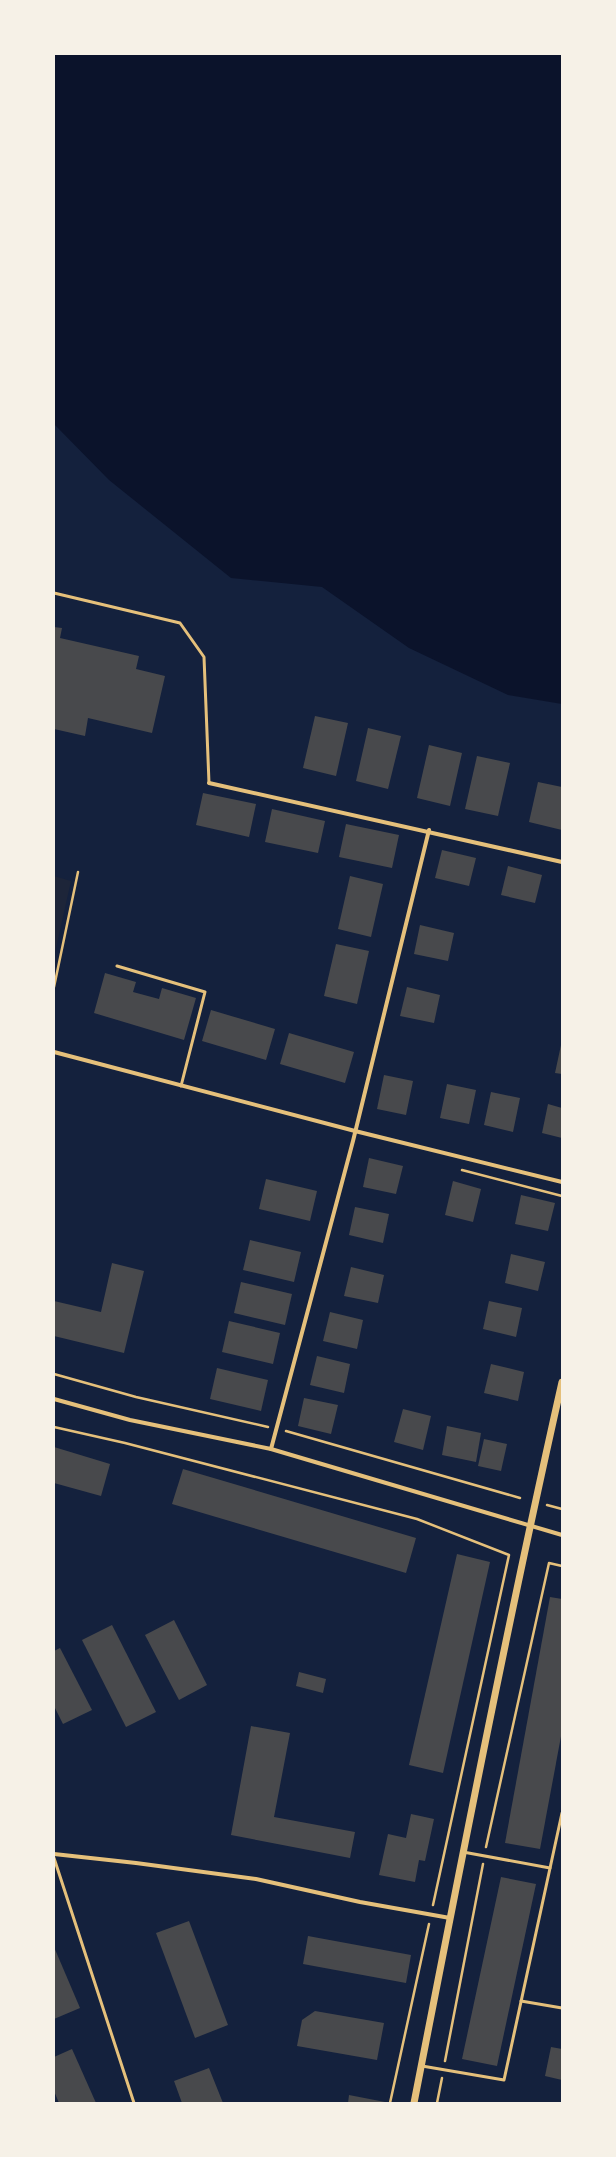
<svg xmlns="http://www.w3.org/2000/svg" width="616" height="2157" viewBox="0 0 616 2157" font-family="'Playfair Display',serif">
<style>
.green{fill:#1d2539}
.water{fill:#0b132b}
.building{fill:#48494c}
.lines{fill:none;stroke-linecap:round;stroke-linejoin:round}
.path{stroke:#e5c07b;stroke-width:2.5}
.service{stroke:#e5c07b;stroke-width:3}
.minor{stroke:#e5c07b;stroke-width:4}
.tertiary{stroke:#e5c07b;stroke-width:7}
</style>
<rect width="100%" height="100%" fill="#14213d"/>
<path class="green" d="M 54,876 L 71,881 L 54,957 Z"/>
<path class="water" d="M 54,54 L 562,54 L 562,704 L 508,695 L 409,648 L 322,587 L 231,578 L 109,480 L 54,424 Z"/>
<g class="building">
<path d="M 54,627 L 62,628 L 60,638 L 139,656 L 136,669 L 165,676 L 152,733 L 88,718 L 85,736 L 54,729 Z"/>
<path d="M 315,716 L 348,723 L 336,776 L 303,768 Z"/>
<path d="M 368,728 L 401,736 L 388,789 L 356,781 Z"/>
<path d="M 429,745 L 462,753 L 450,806 L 417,798 Z"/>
<path d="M 477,756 L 510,763 L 498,816 L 465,809 Z"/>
<path d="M 538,782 L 562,787 L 562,830 L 529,822 Z"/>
<path d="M 203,793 L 256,804 L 249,837 L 196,825 Z"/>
<path d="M 272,809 L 325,821 L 318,853 L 265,842 Z"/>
<path d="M 346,824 L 399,835 L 392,868 L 339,857 Z"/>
<path d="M 442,850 L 476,858 L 469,886 L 435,878 Z"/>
<path d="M 508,866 L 542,875 L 535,903 L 501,895 Z"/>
<path d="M 350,876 L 383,884 L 371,937 L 338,929 Z"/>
<path d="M 420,925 L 454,933 L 448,961 L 414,954 Z"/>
<path d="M 336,944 L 369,951 L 357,1004 L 324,996 Z"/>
<path d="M 105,973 L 136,982 L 133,992 L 159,999 L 162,988 L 196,998 L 184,1040 L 94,1013 Z"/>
<path d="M 407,987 L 440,995 L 434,1023 L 400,1016 Z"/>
<path d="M 211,1010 L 275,1029 L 266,1060 L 202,1041 Z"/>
<path d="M 289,1033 L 354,1052 L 345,1083 L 280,1064 Z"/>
<path d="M 561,1045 L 562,1045 L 562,1074 L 555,1073 Z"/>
<path d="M 384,1075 L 413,1081 L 406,1115 L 377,1109 Z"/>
<path d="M 447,1084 L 476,1090 L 469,1124 L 440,1118 Z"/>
<path d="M 491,1092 L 520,1098 L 513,1132 L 484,1125 Z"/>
<path d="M 548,1104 L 562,1108 L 562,1138 L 542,1133 Z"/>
<path d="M 369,1158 L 403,1166 L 396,1194 L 363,1187 Z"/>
<path d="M 266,1179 L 317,1191 L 310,1221 L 259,1209 Z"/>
<path d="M 453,1181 L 481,1189 L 473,1222 L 445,1215 Z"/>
<path d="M 521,1195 L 555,1203 L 548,1231 L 515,1224 Z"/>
<path d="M 355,1207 L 389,1214 L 383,1243 L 349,1235 Z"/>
<path d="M 250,1240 L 301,1252 L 294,1282 L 243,1270 Z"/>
<path d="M 511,1254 L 545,1262 L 538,1291 L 505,1283 Z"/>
<path d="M 112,1263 L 144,1271 L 124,1353 L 54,1336 L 54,1301 L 101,1312 Z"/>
<path d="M 351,1267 L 384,1275 L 378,1303 L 344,1296 Z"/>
<path d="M 241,1282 L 292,1294 L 285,1325 L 234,1313 Z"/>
<path d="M 489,1301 L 522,1308 L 516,1337 L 483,1329 Z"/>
<path d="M 330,1312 L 363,1320 L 357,1349 L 323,1341 Z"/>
<path d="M 229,1321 L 280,1333 L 273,1364 L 222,1352 Z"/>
<path d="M 317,1356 L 350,1364 L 344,1393 L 310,1385 Z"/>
<path d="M 491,1364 L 524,1372 L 518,1401 L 484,1393 Z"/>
<path d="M 217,1368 L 268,1380 L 261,1411 L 210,1399 Z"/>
<path d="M 304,1398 L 338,1405 L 331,1434 L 298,1426 Z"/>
<path d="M 403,1409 L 431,1416 L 423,1450 L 394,1442 Z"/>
<path d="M 447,1426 L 481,1433 L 476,1462 L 442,1455 Z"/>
<path d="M 484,1439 L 507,1444 L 501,1471 L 478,1466 Z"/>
<path d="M 54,1447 L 110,1464 L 101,1496 L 54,1483 Z"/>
<path d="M 183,1469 L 416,1538 L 406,1573 L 172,1504 Z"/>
<path d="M 457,1554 L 490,1562 L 443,1773 L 409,1765 Z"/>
<path d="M 550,1597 L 562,1599 L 562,1731 L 540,1849 L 505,1843 Z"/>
<path d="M 174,1620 L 207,1685 L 179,1700 L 145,1635 Z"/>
<path d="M 112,1625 L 156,1712 L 126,1727 L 82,1640 Z"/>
<path d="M 60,1648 L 92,1710 L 63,1724 L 54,1706 L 54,1651 Z"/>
<path d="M 299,1672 L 326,1679 L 323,1693 L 296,1686 Z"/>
<path d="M 251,1726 L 290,1733 L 274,1817 L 355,1832 L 350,1858 L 231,1835 Z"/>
<path d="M 411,1814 L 434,1819 L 425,1861 L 419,1860 L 415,1882 L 379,1875 L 388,1834 L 406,1838 Z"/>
<path d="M 501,1877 L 536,1884 L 497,2066 L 462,2059 Z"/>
<path d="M 189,1921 L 228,2025 L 195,2038 L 156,1933 Z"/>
<path d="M 308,1936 L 411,1955 L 406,1983 L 303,1964 Z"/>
<path d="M 54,1947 L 80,2008 L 54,2019 Z"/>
<path d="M 315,2011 L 384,2023 L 377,2060 L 297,2046 L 302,2020 Z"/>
<path d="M 551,2047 L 562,2049 L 562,2080 L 545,2076 Z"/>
<path d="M 72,2049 L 96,2103 L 59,2103 L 54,2091 L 54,2057 Z"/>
<path d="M 209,2068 L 223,2103 L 182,2103 L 174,2081 Z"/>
<path d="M 349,2095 L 385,2102 L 385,2103 L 348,2103 Z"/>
</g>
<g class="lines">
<g class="path">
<path d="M 54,987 L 78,872"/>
<path d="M 462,1170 L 562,1196"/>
<path d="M 54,1374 L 136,1397 L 268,1427"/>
<path d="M 54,1427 L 125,1443 L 417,1519 L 509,1555 L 433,1905"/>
<path d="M 286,1431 L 520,1498"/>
<path d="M 547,1505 L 562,1509"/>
<path d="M 486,1847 L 549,1563 L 562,1566"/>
<path d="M 445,2061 L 483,1864"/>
<path d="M 390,2103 L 429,1924"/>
<path d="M 437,2103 L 442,2078"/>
</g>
<g class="service">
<path d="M 54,593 L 180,623 L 204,657 L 209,783"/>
<path d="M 117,966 L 205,992 L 181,1086"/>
<path d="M 463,1852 L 550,1868"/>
<path d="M 54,1858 L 134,2103"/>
<path d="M 521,2001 L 562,2008"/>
<path d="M 422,2066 L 504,2080 L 562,1813"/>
</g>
<g class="minor">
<path d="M 209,783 L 562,862"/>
<path d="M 54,1052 L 355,1131 L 562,1182"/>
<path d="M 54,1399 L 130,1420 L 271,1449 L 562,1535"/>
<path d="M 271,1449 L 353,1141 L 429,830"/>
<path d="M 54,1854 L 136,1863 L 256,1879 L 360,1902 L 450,1918"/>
</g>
<path class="tertiary" d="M 414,2103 C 461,1862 508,1621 562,1382"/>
</g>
<rect width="616" height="2157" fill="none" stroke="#f6f1e7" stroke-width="110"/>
</svg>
